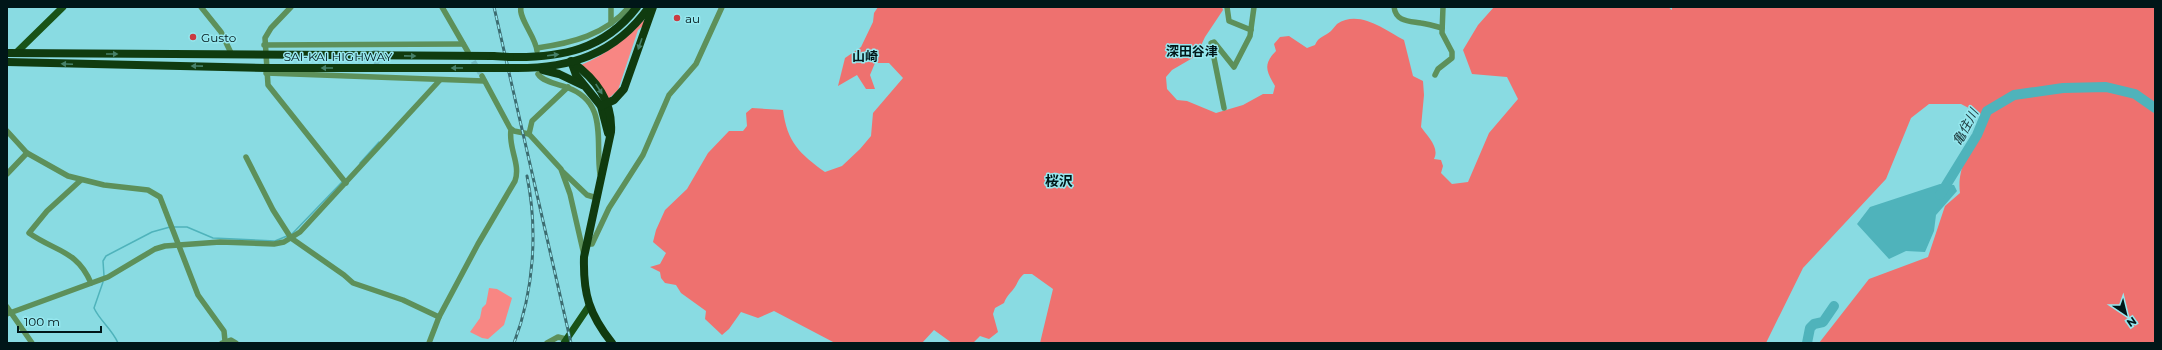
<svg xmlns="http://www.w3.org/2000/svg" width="2162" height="350" viewBox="0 0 2162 350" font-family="Montserrat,'Noto Sans JP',sans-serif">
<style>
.green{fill:#f88683}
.forest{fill:#ee716f}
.water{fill:#4fb3bb}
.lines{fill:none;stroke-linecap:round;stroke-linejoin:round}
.stream{stroke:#4fb3bb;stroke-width:1.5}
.river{stroke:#4fb3bb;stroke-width:10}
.minor-tunnel{stroke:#74bdc4;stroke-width:5.5;stroke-dasharray:5.5 3;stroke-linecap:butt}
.minor{stroke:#5d905a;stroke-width:5.5}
.major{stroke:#195317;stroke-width:7}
.highway{stroke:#103b0f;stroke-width:8}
.rail-casing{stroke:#3c6c70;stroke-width:3}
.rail{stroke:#96e8ef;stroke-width:1.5;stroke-dasharray:4.5;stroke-linecap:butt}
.highway-bridge{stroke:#103b0f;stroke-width:8}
.oneway{fill:#468069}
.poi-dot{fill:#ca3b41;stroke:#96e8ef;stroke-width:1.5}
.labels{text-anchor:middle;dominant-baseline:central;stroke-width:3;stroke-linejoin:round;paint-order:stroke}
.poi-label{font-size:12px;fill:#001618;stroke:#96e8ef;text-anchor:start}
.street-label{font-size:12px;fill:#001618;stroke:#96e8ef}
.neighbourhood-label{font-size:13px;font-weight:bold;fill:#001618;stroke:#96e8ef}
.water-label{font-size:13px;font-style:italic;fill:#214043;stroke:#96e8ef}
.quarter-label{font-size:14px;font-weight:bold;fill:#001618;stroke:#96e8ef}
</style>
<rect width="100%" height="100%" fill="#89dbe2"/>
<g class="green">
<path d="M 646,18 L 643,26 L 638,30 L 618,90 L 608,99 L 581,65 C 607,54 627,39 646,18 Z"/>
<path d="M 489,288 L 497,289 L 512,298 L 504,325 L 488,339 L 482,338 L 470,332 L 480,318 L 482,308 L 486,304 Z"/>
</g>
<path class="forest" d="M 878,7 L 1222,7 L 1223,10 L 1205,37 L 1196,56 L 1172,70 L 1166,77 L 1167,89 L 1177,100 L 1187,101 L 1216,113 L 1243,105 L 1263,94 L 1273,94 L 1275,86 C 1266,71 1263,64 1276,51 L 1274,44 L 1280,37 L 1289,36 L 1307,48 L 1315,45 C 1319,36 1324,37 1331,31 C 1333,29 1335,26 1337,24 C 1359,9 1385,30 1404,40 L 1413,76 L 1423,81 L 1424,95 L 1421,127 C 1427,136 1440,147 1434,159 L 1441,160 L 1443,166 L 1441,173 L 1452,184 L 1468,182 L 1489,133 L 1518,99 L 1507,77 L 1472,74 L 1463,50 L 1478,25 L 1494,7 L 1668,7 L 1672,10 L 1672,7 L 2155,7 L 2155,343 L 1819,343 L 1869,279 L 1928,257 L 1945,206 L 1960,193 C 1956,166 1975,140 1986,117 L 1961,104 L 1929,104 L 1911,118 L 1886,179 L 1803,268 L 1766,343 L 1040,343 L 1053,289 L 1032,274 L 1024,274 C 1019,278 1018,282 1015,287 C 1011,293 1007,295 1004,303 L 995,308 L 993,314 L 998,332 L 989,339 L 980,336 L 973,343 L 952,343 L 934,330 L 922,343 L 835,343 L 774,311 L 758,318 L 741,312 L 729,329 L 722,335 L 705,319 L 706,311 L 681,293 L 676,285 L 665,283 L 661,278 L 660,272 L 650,267 L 660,264 L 666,253 L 653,242 L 656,230 L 665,210 L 687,189 L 708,153 L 729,131 L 743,131 L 747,126 L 746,113 L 752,108 L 783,110 C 787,142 800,154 825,172 L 842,166 L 860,149 L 871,136 L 873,113 L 903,78 L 889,63 L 875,63 L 870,75 L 875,89 L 866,89 L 857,75 L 838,86 L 845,58 L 861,47 L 873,22 L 874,13 Z"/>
<path class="water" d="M 1940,184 L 1954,185 L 1957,191 L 1936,215 L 1934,231 L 1925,252 L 1906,251 L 1889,259 L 1857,224 L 1870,207 Z"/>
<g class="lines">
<g class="stream">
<path d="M 360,163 L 379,142"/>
<path d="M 174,227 L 187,227 L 213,238 L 275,241 L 287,236"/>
<path d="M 291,235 L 342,182"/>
<path d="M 104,276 L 103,261 L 106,256 L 152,232 L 170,227"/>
<path d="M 103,282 L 94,308 C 100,321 112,329 118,343"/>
</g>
<g class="river">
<path d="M 1940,195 L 1977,135 L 1987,111 L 2014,95 L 2063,88 L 2106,87 L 2135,94 L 2155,108"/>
<path d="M 1807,343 L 1810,328 L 1814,324 L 1823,322 L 1834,306"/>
</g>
<g class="minor-tunnel">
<path d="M 376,50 L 377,72"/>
<path d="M 469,54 L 482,76"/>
</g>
<g class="minor">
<path d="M 201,7 L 221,32 L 231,53"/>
<path d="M 291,7 L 271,28 L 265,38 L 268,85 L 346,183"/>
<path d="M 442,7 L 468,52"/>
<path d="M 521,7 C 518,18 536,37 537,51"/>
<path d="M 611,7 L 611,23"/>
<path d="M 1227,7 L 1229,21 L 1251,30"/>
<path d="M 1394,7 C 1396,22 1409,21 1421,23 C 1428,24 1435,26 1442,28"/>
<path d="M 264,45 L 463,44"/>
<path d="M 537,48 C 572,43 605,35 629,7"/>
<path d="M 266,73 L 484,81"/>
<path d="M 538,74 C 543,82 558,84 566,87 C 609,102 595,140 600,174"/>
<path d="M 1435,75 L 1438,69 L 1452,58 L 1452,52 L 1442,33 L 1443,7"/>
<path d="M 482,76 L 510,128 L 514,131 L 529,134 L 561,169 L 570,194 L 584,255"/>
<path d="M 1224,108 L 1211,43 L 1214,42 L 1234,67 L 1250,36 L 1254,7"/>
<path d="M 7,131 L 27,153 L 68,176 L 104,185 L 148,190 L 160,197 L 198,295 L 224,331 L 225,341"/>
<path d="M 529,134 L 532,121 L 568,87"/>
<path d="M 246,157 L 273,210 L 291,238 L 344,275 L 353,283 L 403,300 L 439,317"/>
<path d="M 563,172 L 587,195 L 597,198"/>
<path d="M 7,174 L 27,153"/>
<path d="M 81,180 L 47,211 L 29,233 C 56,252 77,250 91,283"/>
<path d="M 587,244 L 592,244 L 609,208 L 643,155 L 669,95 L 696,64 L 722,7"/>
<path d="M 7,307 L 32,343"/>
<path d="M 7,314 L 108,277 L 155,249 L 165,246 L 220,242 L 274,244 L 284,242 L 300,232 L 440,80"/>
<path d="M 222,343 L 231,340 L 236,343"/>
<path d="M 429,343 L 439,317 L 478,244 L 515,181 C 521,164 508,148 511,130"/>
<path d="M 547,343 L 558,337 L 566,339"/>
</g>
<g class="major">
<path d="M 17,52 L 63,7"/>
<path d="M 564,343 L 589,306"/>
</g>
<g class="highway">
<path d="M 7,53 L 493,56"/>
<path d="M 510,57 C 561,58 604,50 637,7"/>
<path d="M 571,61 L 576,75 L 601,106 L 608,133"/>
<path d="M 7,62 L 266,68 L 496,68"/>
<path d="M 572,62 C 596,79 613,101 611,132 L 584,257 C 583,294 589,314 612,343"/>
<path d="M 512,68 C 569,69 615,55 649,7"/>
<path d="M 543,70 L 559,74 L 582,85"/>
<path d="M 601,106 L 614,100 L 624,89 L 653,7"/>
</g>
<g class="rail-casing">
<g id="rail">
<path d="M 494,7 L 571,343"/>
<path d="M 514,343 C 534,291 538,230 527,176"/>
</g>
</g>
<use href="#rail" class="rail"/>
<g class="highway-bridge">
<path d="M 493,56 L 510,57"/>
<path d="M 496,68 L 512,68"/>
</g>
</g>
<defs><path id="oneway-solid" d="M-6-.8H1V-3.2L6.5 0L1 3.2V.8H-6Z"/></defs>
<g class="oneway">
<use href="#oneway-solid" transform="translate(640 44) rotate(109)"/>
<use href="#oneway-solid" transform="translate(112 54)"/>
<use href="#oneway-solid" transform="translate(553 55) rotate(-7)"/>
<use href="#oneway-solid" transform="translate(410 56) rotate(1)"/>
<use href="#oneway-solid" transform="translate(67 64) rotate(-178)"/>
<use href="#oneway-solid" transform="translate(197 66) rotate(-179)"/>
<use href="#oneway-solid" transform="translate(327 68) rotate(-180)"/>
<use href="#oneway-solid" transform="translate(457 68) rotate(-180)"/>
<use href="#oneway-solid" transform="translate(599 89) rotate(57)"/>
</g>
<g class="poi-dot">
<circle cx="677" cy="18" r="4"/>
<circle cx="193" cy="37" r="4"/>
</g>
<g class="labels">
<g class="poi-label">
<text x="685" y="18">au</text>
<text x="201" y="37">Gusto</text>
</g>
<g class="street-label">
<text x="338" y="56">SAI-KAI HIGHWAY</text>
</g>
<g class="neighbourhood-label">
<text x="1192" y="51">深田谷津</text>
<text x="865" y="56">山崎</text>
</g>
<g class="water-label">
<text transform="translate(1965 127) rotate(-62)">亀住川</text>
</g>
<g class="quarter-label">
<text x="1059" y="181">桜沢</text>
</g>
</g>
<rect width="2162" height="350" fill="none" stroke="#001618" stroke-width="16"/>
<g transform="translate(2126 314) rotate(145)" stroke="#96e8ef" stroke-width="3" paint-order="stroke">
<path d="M0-3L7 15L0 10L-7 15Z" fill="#001618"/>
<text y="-6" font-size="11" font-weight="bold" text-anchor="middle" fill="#001618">N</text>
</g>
<path d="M18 326v6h83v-6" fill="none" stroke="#001618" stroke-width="2"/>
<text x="24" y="326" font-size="12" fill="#001618" stroke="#96e8ef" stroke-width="3" paint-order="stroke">100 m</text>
</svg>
